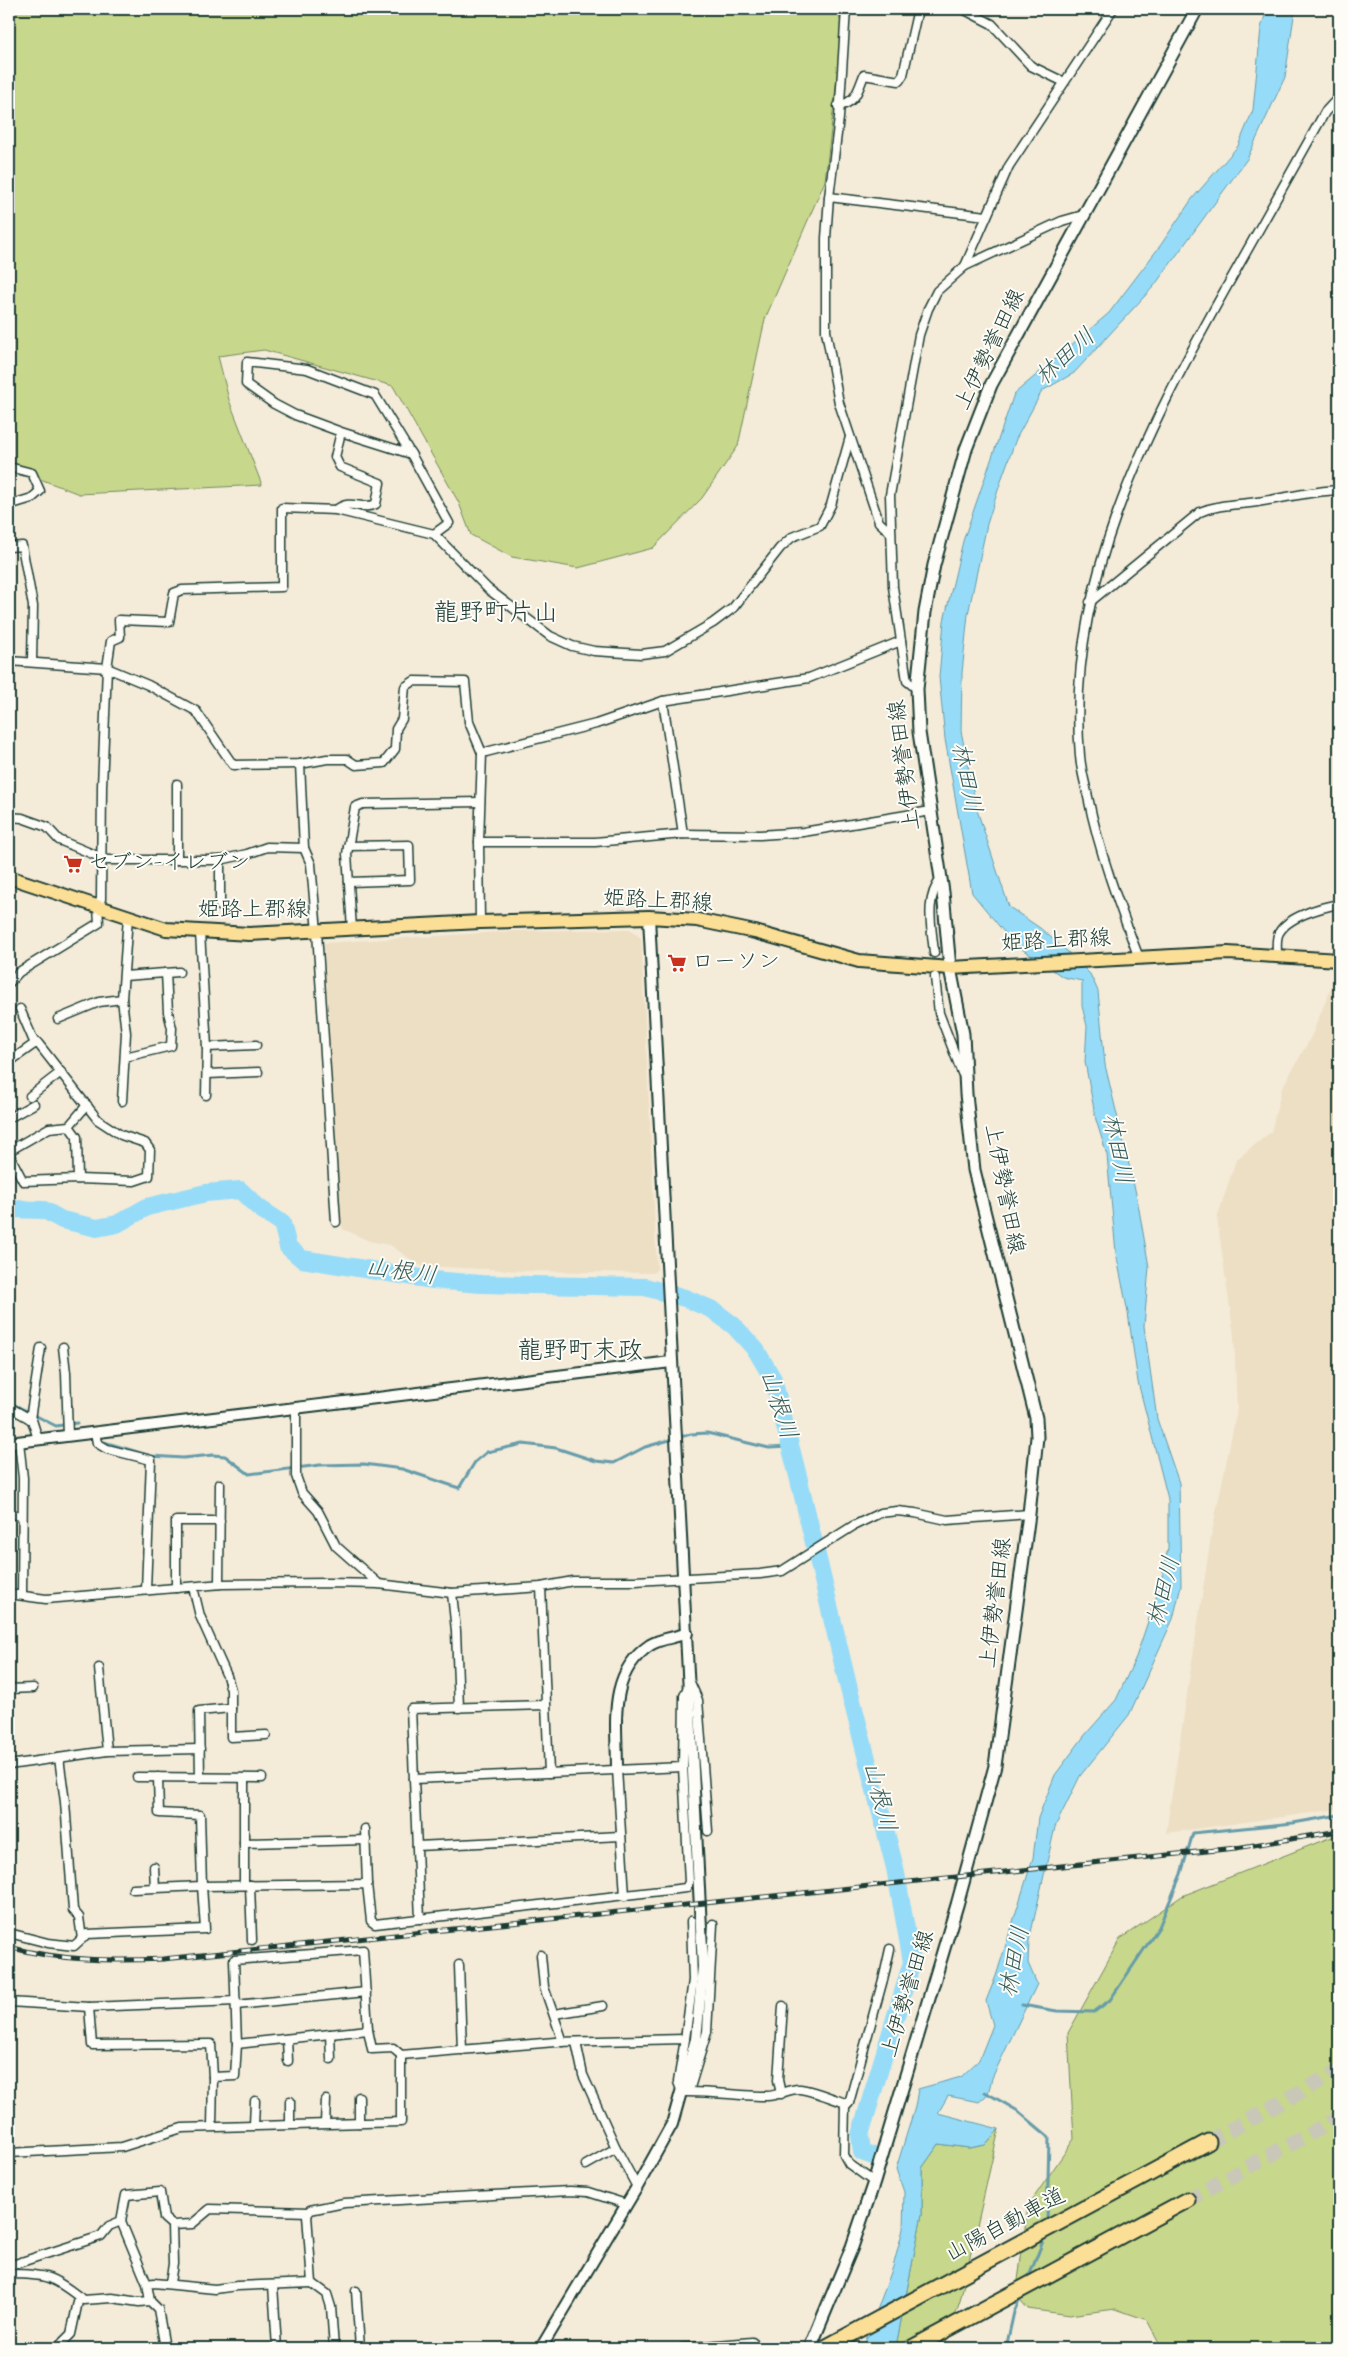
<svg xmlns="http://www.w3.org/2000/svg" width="1348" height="2357" viewBox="0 0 1348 2357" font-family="'Indie Flower','Klee One',sans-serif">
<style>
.built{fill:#eddfc4}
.green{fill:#c7d78b;stroke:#738a60}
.water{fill:#96dcf8;stroke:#669caa}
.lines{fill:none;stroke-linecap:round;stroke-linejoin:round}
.stream{stroke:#669caa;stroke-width:3}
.river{stroke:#96dcf8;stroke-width:18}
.motorway-tunnel{stroke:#c9c8b8;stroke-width:15;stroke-dasharray:15 8;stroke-linecap:butt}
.minor-casing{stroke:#1f3d34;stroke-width:11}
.tertiary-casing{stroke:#1f3d34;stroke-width:14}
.secondary-casing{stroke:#1f3d34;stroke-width:15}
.primary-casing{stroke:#1f3d34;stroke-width:16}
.motorway-casing{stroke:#1f3d34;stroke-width:19}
.minor{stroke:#fdfcf7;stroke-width:8}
.tertiary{stroke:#fdfcf7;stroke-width:10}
.secondary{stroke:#fdfcf7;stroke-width:11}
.primary{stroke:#fbdf96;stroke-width:12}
.motorway{stroke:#fbdf96;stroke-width:15}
.rail-casing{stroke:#1f3d34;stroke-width:5}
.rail{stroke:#fdfcf7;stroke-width:3;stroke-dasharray:9;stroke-linecap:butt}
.labels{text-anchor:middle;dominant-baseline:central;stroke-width:4;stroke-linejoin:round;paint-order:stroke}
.street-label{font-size:22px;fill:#1f3d34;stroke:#fdfcf7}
.poi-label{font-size:22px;fill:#1f3d34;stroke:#fdfcf7;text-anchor:start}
.water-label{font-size:24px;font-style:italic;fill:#375d5b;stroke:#fdfcf7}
.quarter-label{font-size:25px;fill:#1f3d34;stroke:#fdfcf7}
</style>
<rect width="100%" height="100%" fill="#f4ebd9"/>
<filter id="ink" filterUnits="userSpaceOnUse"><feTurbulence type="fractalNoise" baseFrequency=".02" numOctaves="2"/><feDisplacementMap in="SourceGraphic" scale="10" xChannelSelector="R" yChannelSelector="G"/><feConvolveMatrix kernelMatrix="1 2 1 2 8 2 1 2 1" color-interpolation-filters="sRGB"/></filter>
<g filter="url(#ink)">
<g class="built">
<path d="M 630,929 L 641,938 L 657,1269 L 653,1273 L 524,1271 L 421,1266 L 390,1245 L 369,1241 L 343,1229 L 340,1221 L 324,943 L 516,931 Z"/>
<path d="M 1339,969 L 1339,1809 L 1166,1833 L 1211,1537 L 1237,1410 L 1234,1336 L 1217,1218 L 1236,1160 L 1271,1132 L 1282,1088 L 1311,1037 Z"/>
</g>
<g class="green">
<path d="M 9,9 L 836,9 L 843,27 L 825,181 L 765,319 L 738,446 L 702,498 L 653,548 L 578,568 L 512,557 L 471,535 L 459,503 L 393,386 L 264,350 L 218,356 L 229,400 L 262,485 L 79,494 L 9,467 Z"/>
<path d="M 1339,1834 L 1339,2348 L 1162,2348 L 1147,2320 L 1116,2309 L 1069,2315 L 1028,2309 L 1016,2295 L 1028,2206 L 1074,2139 L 1068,2033 L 1120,1939 L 1182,1896 Z"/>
<path d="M 999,2129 L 960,2301 L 944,2348 L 894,2348 L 897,2341 L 922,2214 L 922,2168 L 939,2144 L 969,2148 L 985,2145 Z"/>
</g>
<path class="water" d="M 1267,9 L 1295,9 L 1285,77 L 1247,159 L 1154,286 L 1074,373 L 1042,391 L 1016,439 L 1003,475 L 987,524 L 968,614 L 962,673 L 961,731 L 977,810 L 1009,907 L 1040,928 L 1068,952 L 1090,974 L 1098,991 L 1105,1065 L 1137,1198 L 1149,1267 L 1144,1326 L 1157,1419 L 1179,1483 L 1181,1586 L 1173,1619 L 1129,1715 L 1080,1776 L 1055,1827 L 1029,1941 L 1028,1963 L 1037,1984 L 992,2078 L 988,2094 L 979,2102 L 948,2096 L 938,2113 L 999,2129 L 985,2145 L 969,2148 L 939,2144 L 922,2168 L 922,2214 L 897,2341 L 894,2348 L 863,2348 L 893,2267 L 903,2229 L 904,2192 L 896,2169 L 915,2107 L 918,2089 L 961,2077 L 979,2060 L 993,2025 L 986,2001 L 996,1976 L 1033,1858 L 1038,1818 L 1055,1775 L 1085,1735 L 1116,1700 L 1136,1657 L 1160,1586 L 1168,1548 L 1168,1499 L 1138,1382 L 1128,1313 L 1116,1253 L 1107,1155 L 1096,1120 L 1085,1062 L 1087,1026 L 1082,1006 L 1082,981 L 1063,977 L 1013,943 L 972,893 L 945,739 L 939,677 L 944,621 L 963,541 L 1014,394 L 1109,313 L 1160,246 L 1192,199 L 1238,146 L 1253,110 L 1261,28 Z"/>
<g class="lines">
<g class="stream">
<path d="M 9,1402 L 56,1426 L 77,1423"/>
<path d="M 104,1442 L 151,1456 L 183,1458 L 213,1455 L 225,1456 L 249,1474 L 320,1465 L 364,1464 L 402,1469 L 459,1488 L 475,1462 L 487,1452 L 523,1444 L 556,1448 L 596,1461 L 614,1463 L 645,1447 L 691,1434 L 707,1433 L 769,1448 L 790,1447"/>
<path d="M 1022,2005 L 1057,2011 L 1094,2012 L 1110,2000 L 1159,1927 L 1181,1874 L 1193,1833 L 1293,1823 L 1339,1815"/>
<path d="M 985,2092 L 1018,2111 L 1049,2137 L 1047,2223"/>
<path d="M 1028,2279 L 1045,2236"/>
<path d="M 1006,2348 L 1014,2312 L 1021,2296"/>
</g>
<path class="river" d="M 9,1209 L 44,1210 L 62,1220 L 97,1228 L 117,1224 L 147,1207 L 206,1193 L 240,1190 L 259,1208 L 282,1223 L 288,1247 L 302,1259 L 433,1280 L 481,1284 L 645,1287 L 685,1298 L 713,1310 L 734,1326 L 756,1350 L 773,1379 L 799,1480 L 848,1685 L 895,1868 L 912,1962 L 860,2135 L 862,2152 L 873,2156"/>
<g class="motorway-tunnel">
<path d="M 1208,2142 L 1339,2071"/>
<path d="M 1187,2200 L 1339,2118"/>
</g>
<g class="minor-casing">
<g id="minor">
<path d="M 846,9 L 839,118 L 829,197 L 826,238 L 826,331 L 839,403 L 879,522 L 891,533"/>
<path d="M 963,9 L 992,24 L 1031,66 L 1064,82"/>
<path d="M 838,106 C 856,103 858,90 864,75 L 899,81 L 903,75 L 918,9"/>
<path d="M 829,197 L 986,216"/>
<path d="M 965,266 L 1009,166 L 1113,9"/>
<path d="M 411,454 L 449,523 L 434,534"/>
<path d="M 9,467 L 32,473 L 40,491 L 32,498 L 9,505"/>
<path d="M 336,510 C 351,498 362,511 376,504 L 380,483 L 340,467 L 335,457 L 341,432 L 295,415 L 274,404 L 246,384 L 247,362 L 307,369 L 375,395 L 411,454 L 341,432"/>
<path d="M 9,547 L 22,546 L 33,606 L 32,662"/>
<path d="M 1090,602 L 1200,512 C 1219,504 1237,505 1257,502 C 1285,498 1312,491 1339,490"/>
<path d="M 9,661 L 107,668 L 148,685 L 196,711 L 233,765 L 300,764 L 327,759 L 347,759 L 356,765 L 384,763 L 395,749 L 396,729 L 402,719 L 405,687 L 414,681 L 465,682 L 469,722 L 482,753 L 479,842 L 480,922"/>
<path d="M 917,689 L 907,681 L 893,587 L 890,495 L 919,335 L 928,309 L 937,291 L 965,266 L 1062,221 L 1083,215"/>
<path d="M 663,701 L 683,834"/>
<path d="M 482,753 L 596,724 L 663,701 L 809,678 L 901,641"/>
<path d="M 300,764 L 304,848 L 311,864 L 317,932 L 336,1222"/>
<path d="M 9,817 L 22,818 L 47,827 L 59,840 L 107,860 L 220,860 L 247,854 L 267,847 L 304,848"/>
<path d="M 479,842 L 595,842 L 683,834 L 760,835 L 803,832 L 931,811"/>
<path d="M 348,846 L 409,845 L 410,880 L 349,882"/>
<path d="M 177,860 L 177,784"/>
<path d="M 220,860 L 220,906"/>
<path d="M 352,929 L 347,854 L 355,807 L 363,804 L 480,802"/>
<path d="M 200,933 L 207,1047 L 206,1095"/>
<path d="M 934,953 C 932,928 924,900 941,879"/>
<path d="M 1277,955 C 1277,949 1276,941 1278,935 C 1285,917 1322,907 1339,904"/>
<path d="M 1139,958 C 1119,905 1099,852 1088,797 C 1085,783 1081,770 1080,756 C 1065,587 1146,431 1226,288 C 1259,229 1292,171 1325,112 L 1339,97"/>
<path d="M 124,976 L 179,972"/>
<path d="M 935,977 L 939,1013 L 962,1073"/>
<path d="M 9,983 L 19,972 L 99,923 L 98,907 L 101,899 L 102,786 L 107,668 L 111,641 L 120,637 L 119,620 L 169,622 L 174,593 L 182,590 L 282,587 L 282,508 L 336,510 L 434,534 L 488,589 L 550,636 L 572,646 L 594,651 L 641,654 L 665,651 L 713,623 L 733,608 L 780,548 L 792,537 L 820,526 L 831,505 L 850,437"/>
<path d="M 20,1009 L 35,1044"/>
<path d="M 58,1019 L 99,1002 L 122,999"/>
<path d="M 207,1047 L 256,1045"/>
<path d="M 125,1057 L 171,1046 L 172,1028 L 168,1012 L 166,973"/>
<path d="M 9,1062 L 37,1042 L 98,1120 L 121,1135 L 145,1143 L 150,1150 L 149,1176 L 134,1181 L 78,1179 L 23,1181 L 9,1154"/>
<path d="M 207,1074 L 258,1072"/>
<path d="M 30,1096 L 61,1072"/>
<path d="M 122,1101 L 126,1033 L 122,999 L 128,917"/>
<path d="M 9,1118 L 34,1104"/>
<path d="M 69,1126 L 77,1137 L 78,1179"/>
<path d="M 9,1151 L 49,1128 L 69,1126 L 87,1105"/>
<path d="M 63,1347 L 66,1373 L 68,1436"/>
<path d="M 9,1407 L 32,1420 L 38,1439"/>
<path d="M 296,1408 L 296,1476 L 302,1493 L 318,1511 L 336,1546 L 379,1584"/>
<path d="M 30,1419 L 41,1348"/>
<path d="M 95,1432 L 97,1443 L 107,1449 L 151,1460 L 146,1590"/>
<path d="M 19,1442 L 23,1478 L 22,1595"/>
<path d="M 9,1514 L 22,1516"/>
<path d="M 219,1584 L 220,1484"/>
<path d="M 193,1587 L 200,1616 L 227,1676 L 231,1690 L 231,1737 L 266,1735"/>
<path d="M 541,1587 L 549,1773"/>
<path d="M 176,1588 L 176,1521 L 220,1521"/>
<path d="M 452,1593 L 456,1631 L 459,1708"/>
<path d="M 9,1594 L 46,1599 L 222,1584 L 328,1583 L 379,1584 L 452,1593 L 541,1587 L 573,1581 L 635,1581 L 760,1574 L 782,1571 L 853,1526 L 880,1513 L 897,1511 L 915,1513 L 947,1520 L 1029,1514"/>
<path d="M 99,1668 L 107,1751"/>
<path d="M 9,1689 L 33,1688"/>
<path d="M 59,1758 L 65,1802 L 73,1910 L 79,1917 L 82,1939"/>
<path d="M 9,1765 L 107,1751 L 200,1749"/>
<path d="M 617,1769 L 625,1896"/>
<path d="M 137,1777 L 262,1778"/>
<path d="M 200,1778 L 199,1711 L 231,1708"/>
<path d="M 244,1778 L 244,1885"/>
<path d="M 414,1779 L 683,1767 L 684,1696 L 690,1682 L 698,1700 L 708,1831"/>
<path d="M 365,1829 L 367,1884"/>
<path d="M 244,1843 L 366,1840"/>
<path d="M 417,1846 L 621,1836"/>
<path d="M 154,1867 L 155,1888"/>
<path d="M 250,1885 L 252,1940"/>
<path d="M 133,1889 L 202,1886 L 200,1815 L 159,1813 L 158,1777"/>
<path d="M 420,1919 L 411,1709 L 545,1705"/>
<path d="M 9,1933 L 48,1943 L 74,1946 L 87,1934 L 205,1929 L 202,1886 L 367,1884 L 371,1921 L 375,1924 L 686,1888 L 689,1882 L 683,1767"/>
<path d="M 541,1955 L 544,1987 L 563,2042"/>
<path d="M 459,1965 L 462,2050"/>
<path d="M 9,2002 L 89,2007 L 236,2001"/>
<path d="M 236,2005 L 366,1992"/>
<path d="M 89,2007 L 92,2045 L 211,2044 L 213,2077"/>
<path d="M 554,2014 L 603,2006"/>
<path d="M 330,2034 L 331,2059"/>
<path d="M 287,2039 L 288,2061"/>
<path d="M 685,2039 L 693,1980 L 691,1921"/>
<path d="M 576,2042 L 583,2075 L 616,2148 L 637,2187"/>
<path d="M 237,2044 L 368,2030"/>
<path d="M 689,2091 L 707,2032 L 713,1924"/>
<path d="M 781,2094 L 778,2080 L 783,2006"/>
<path d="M 359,2097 L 359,2123"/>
<path d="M 845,2107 L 849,2103 L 884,1976 L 890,1949"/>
<path d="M 325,2123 L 326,2100"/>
<path d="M 290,2124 L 290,2101"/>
<path d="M 254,2125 L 255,2101"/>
<path d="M 212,2126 L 213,2077 L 235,2076 L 237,2044 L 234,1960 L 363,1950 L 368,2030 L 372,2049 L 393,2048 L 401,2055 L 555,2042 L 685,2039 L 678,2082 L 682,2092 C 711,2091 739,2096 767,2096 C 779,2096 789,2088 800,2089 C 815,2091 831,2098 845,2103 L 844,2155 L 849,2164 L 874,2182"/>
<path d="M 9,2153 L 122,2147 L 182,2128 L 401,2122 L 401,2055"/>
<path d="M 586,2165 L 616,2148"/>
<path d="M 121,2221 L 147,2284"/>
<path d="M 9,2266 L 101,2236 L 109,2226 L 121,2221 L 126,2195 L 160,2192 L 164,2218 L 172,2225"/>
<path d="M 9,2274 C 46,2274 53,2276 83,2300 L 112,2298 L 139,2302 L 150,2301 L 158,2309 L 165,2348"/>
<path d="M 170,2283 L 173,2264 L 172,2225 L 192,2224 L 210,2209 L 309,2212"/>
<path d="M 312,2283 L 327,2294 L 331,2307 L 334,2348"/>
<path d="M 273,2285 L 277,2348"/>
<path d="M 356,2291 L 360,2348"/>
<path d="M 150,2301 L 147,2284 L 154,2283 L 215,2289 L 237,2286 L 312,2283 L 307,2215 L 310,2210 L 344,2203 L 570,2191 L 588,2192 L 626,2204"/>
<path d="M 57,2348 L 71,2334 L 79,2297"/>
<path d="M 682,2348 L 752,2342 L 759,2348"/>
</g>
</g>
<g class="tertiary-casing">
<g id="tertiary">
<path d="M 9,1443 L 671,1362"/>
<path d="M 617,1769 C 617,1724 607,1674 650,1645 C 661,1638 675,1638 687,1633"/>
<path d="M 541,2348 L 637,2187 L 672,2124 L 696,2039 L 703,1967 C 687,1617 666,1267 649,917"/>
</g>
</g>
<g class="secondary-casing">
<path id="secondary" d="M 810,2348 L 852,2247 L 874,2182 L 957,1905 L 995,1766 L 1029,1514 L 1037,1437 L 1036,1418 L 974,1170 L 966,1094 L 963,1034 L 950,968 L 943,892 L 919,732 L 917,689 L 925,612 L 934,565 L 966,449 L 991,385 L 1197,9"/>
</g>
<g class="primary-casing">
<path id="primary" d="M 9,877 L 166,929 L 249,934 L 480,922 L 649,917 L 697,920 L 755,932 L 859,961 L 950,968 L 1228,953 L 1339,960"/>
</g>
<g class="motorway-casing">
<g id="motorway">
<path d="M 825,2348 L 1208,2142"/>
<path d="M 912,2348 L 1187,2200"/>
</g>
</g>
<use href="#minor" class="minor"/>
<use href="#tertiary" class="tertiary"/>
<use href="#secondary" class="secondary"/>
<use href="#primary" class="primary"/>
<use href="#motorway" class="motorway"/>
<g class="rail-casing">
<path id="rail" d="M 9,1947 C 59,1961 111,1961 163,1959 L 1236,1848 L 1339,1831"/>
</g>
<use href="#rail" class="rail"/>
</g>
</g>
<defs>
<g id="supermarket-bare" transform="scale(1.5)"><path d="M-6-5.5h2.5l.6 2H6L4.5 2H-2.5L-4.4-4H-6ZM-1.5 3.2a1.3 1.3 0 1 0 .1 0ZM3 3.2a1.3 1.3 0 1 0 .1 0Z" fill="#c8321e" stroke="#fdfcf7" stroke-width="2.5" paint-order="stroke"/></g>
</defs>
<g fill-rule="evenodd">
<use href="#supermarket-bare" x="73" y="864"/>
<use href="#supermarket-bare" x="677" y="963"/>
</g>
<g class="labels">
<g class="street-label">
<text transform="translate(991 350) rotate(-64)">上伊勢誉田線</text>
<text transform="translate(906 765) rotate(-97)">上伊勢誉田線</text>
<text transform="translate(658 902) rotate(3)">姫路上郡線</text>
<text x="253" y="911">姫路上郡線</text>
<text transform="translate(1056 942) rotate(-3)">姫路上郡線</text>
<text transform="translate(1003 1189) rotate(79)">上伊勢誉田線</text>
<text transform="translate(997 1603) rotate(-83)">上伊勢誉田線</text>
<text transform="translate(909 1994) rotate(-73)">上伊勢誉田線</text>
<text transform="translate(1006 2226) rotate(-28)">山陽自動車道</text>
</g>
<g class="poi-label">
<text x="88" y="864">セブン-イレブン</text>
<text x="692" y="963">ローソン</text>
</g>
<g class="water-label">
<text transform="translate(1066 358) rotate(-42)">林田川</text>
<text transform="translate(965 778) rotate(79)">林田川</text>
<text transform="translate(1116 1149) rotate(79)">林田川</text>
<text transform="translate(401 1273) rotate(8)">山根川</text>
<text transform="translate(777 1405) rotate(72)">山根川</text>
<text transform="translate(1165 1592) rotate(-76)">林田川</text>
<text transform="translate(878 1797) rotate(76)">山根川</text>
<text transform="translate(1016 1962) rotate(-79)">林田川</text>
</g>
<g class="quarter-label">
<text x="496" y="614">龍野町片山</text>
<text x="580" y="1352">龍野町末政</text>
</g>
</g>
<rect width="1348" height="2357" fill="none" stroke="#fdfcf7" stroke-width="30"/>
<rect x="15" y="15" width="1318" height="2327" fill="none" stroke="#1f3d34" stroke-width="2" filter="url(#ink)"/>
</svg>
